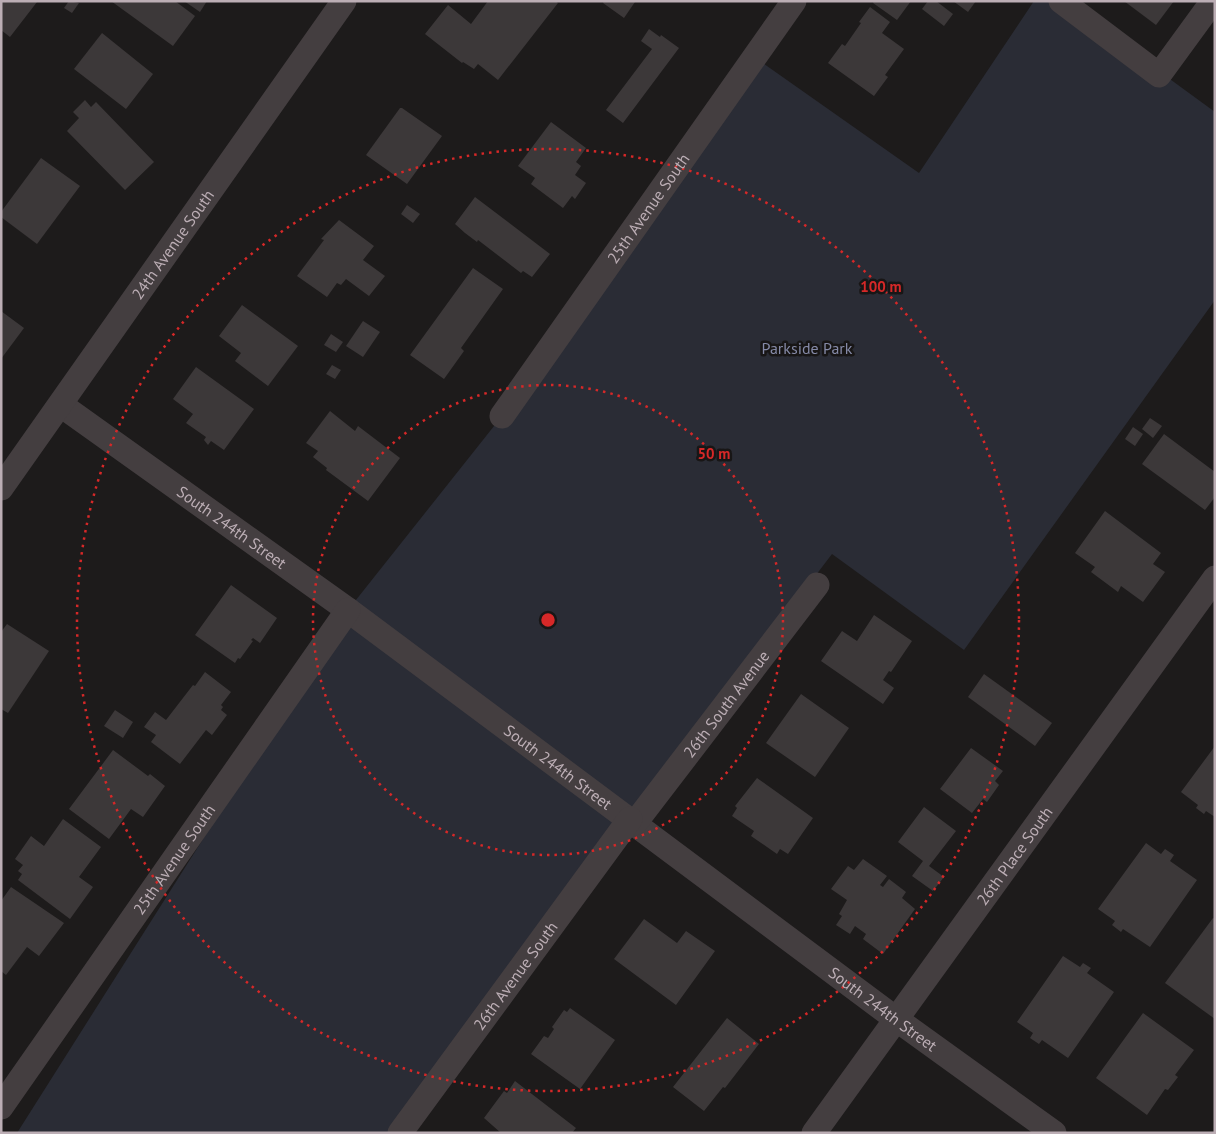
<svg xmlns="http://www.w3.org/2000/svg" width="1216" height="1134" viewBox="0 0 1216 1134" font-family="'PT Sans',sans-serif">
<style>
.green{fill:#2a2c35}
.building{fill:#3c3839}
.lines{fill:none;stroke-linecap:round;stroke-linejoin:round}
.minor{stroke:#443e40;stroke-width:25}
.ring{fill:none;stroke:#d62828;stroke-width:2.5;stroke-dasharray:2.5 5}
.labels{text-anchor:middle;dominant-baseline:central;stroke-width:5;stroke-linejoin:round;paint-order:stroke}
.street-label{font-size:16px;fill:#bcaeb5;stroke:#181616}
.park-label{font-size:16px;fill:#858aa7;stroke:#181616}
.centre{fill:#d62828;stroke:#181616;stroke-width:2.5}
.ring-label{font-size:15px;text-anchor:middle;font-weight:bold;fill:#d62828;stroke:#181616;stroke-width:5;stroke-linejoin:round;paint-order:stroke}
</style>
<rect width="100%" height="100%" fill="#1d1b1b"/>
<path class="green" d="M 1034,1 L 1063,1 L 1215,112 L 1215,300 L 964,650 L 832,554 L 630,819 L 410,1133 L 17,1133 L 348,610 L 502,416 L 754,57 L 919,173 Z"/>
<g class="building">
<path d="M 1,1 L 37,2 L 10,37 L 1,30 Z"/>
<path d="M 69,1 L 79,3 L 72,13 L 64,8 Z"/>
<path d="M 111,1 L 175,1 L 195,16 L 173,46 Z"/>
<path d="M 184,1 L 207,1 L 200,12 Z"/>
<path d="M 488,1 L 555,1 L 558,3 L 498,80 L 478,64 L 474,69 L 463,62 L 462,63 L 425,34 L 448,5 L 471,24 Z"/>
<path d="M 604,1 L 634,1 L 635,2 L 624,18 L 603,3 Z"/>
<path d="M 874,1 L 911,1 L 897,20 L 873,3 Z"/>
<path d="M 928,1 L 936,1 L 953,14 L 944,26 L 922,9 Z"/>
<path d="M 953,1 L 976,1 L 968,12 Z"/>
<path d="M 1124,1 L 1174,1 L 1156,25 Z"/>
<path d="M 870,7 L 890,22 L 882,33 L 904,49 L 885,75 L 888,77 L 874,96 L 828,63 L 842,44 L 845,46 L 861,23 L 859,22 Z"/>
<path d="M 649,29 L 660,37 L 661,35 L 679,48 L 623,123 L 606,110 L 652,49 L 641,41 Z"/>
<path d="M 102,33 L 153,74 L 126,109 L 74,69 Z"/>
<path d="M 85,100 L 91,107 L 96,102 L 154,162 L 125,190 L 67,131 L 79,118 L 73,112 Z"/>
<path d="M 400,108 L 402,108 L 442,136 L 407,184 L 366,155 Z"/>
<path d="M 551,122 L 586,148 L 576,162 L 581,166 L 575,175 L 586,183 L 575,199 L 572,196 L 563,208 L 531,184 L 535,178 L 518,166 Z"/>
<path d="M 41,158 L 80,186 L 37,244 L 1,217 L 1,212 Z"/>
<path d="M 475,197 L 550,254 L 532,277 L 523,271 L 521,273 L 478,240 L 477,242 L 465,233 L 455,224 Z"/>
<path d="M 407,205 L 420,214 L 413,223 L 401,214 Z"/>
<path d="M 339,220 L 374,246 L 363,260 L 385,276 L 369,296 L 346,279 L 341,285 L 337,283 L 327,297 L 297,276 L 324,240 L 321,239 Z"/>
<path d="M 473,268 L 503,289 L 461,348 L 464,351 L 444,379 L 410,355 Z"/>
<path d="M 242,305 L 298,346 L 268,386 L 235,361 L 241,353 L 219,336 Z"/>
<path d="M 1,311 L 24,328 L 1,359 Z"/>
<path d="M 363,321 L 380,332 L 363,357 L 346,346 Z"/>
<path d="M 331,334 L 343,342 L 336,352 L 324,345 Z"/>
<path d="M 332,365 L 341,370 L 335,379 L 326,374 Z"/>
<path d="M 196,367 L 254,409 L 224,450 L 211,441 L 208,445 L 204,440 L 206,437 L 186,423 L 193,414 L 173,399 Z"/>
<path d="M 330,411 L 355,431 L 358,426 L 400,458 L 368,501 L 326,470 L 327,468 L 313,457 L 318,451 L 306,443 Z"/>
<path d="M 1150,418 L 1162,426 L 1153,438 L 1142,429 Z"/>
<path d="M 1133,427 L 1143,434 L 1135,446 L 1125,439 Z"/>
<path d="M 1164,434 L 1215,472 L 1215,497 L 1205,510 L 1142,464 Z"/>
<path d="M 1105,511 L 1161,553 L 1153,564 L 1165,572 L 1143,602 L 1121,586 L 1118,592 L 1091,572 L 1095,567 L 1075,553 Z"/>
<path d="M 231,585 L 277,618 L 260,643 L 253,638 L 251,640 L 253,641 L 240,659 L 238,658 L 235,663 L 195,635 Z"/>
<path d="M 874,615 L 912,641 L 891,672 L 889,671 L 883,680 L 894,688 L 883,704 L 821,661 L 842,631 L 857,641 Z"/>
<path d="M 7,624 L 49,651 L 8,713 L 1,709 L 1,632 Z"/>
<path d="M 205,672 L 231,692 L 221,705 L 223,707 L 221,710 L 227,715 L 212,735 L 206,730 L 180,764 L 151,742 L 156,735 L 144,727 L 155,712 L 166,720 L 193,685 L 195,686 Z"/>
<path d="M 984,674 L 1052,723 L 1035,746 L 968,697 Z"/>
<path d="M 801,694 L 849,728 L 815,777 L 766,743 Z"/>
<path d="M 115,710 L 133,722 L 123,738 L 104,726 Z"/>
<path d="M 1215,746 L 1215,817 L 1206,811 L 1204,814 L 1196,808 L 1198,805 L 1181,792 Z"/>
<path d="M 971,748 L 1003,771 L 995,781 L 999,785 L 987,802 L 983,799 L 972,813 L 940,789 Z"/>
<path d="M 113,750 L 148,776 L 150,774 L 165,786 L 143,817 L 131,809 L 109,839 L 69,809 Z"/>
<path d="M 757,778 L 813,818 L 788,854 L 780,849 L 777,854 L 751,836 L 754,831 L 732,816 L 737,808 L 735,806 Z"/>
<path d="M 924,807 L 956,831 L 929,866 L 944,877 L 933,891 L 912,876 L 923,861 L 898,842 Z"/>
<path d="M 63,819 L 101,847 L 79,877 L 93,887 L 70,919 L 18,880 L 22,874 L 18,871 L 23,865 L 15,859 L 31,836 L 44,846 Z"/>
<path d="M 1146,843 L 1161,854 L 1165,849 L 1174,855 L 1170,861 L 1197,880 L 1150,947 L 1123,929 L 1121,932 L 1112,925 L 1115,921 L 1098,909 Z"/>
<path d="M 863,859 L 887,876 L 880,885 L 883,887 L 889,879 L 906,892 L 902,898 L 915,909 L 883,954 L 863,939 L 866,934 L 855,926 L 850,934 L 836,925 L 842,916 L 839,914 L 847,900 L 831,889 L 848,866 L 854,870 Z"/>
<path d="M 11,887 L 64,923 L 39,956 L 27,947 L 6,975 L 1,971 L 1,901 Z"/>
<path d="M 1213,918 L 1215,919 L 1215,1019 L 1165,983 Z"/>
<path d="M 644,919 L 677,943 L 686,931 L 715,951 L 676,1005 L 614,959 Z"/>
<path d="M 1063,956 L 1080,967 L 1083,963 L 1091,968 L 1087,973 L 1114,992 L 1068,1058 L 1042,1040 L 1039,1044 L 1030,1038 L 1033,1033 L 1017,1022 Z"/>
<path d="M 570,1008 L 615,1040 L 580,1089 L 531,1054 L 544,1036 L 548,1038 L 554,1029 L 552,1027 L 564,1010 L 567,1012 Z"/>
<path d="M 1143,1013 L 1194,1050 L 1175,1075 L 1178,1077 L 1168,1090 L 1165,1089 L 1147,1115 L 1096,1078 Z"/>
<path d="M 727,1018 L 759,1044 L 725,1088 L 723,1087 L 704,1111 L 673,1087 Z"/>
<path d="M 515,1081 L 576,1128 L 572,1133 L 501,1133 L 484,1118 L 504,1091 L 507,1093 Z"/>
</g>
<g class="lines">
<g class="minor">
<path d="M 1061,1 L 1159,75 L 1213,1"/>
<path id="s1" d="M 61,405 L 348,610 L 896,1019 L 1054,1133"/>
<path id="s2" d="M 502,416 L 794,1"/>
<path id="s3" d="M 1,488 L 344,1"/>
<path id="s4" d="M 635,823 L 817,585"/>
<path id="s5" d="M 1,1107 L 348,610"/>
<path id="s6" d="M 400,1133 L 630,819"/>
<path id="s7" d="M 814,1133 L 1215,578"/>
</g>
</g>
<g class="ring">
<circle cx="548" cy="620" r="235"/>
<circle cx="548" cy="620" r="471"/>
</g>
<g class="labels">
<g class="street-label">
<text stroke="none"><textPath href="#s2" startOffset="254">25th Avenue South</textPath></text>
<text stroke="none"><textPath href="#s3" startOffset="298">24th Avenue South</textPath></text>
<text stroke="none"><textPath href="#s1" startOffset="210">South 244th Street</textPath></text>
<text stroke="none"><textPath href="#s4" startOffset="150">26th South Avenue</textPath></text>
<text stroke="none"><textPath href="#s1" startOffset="615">South 244th Street</textPath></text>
<text stroke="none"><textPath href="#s7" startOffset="342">26th Place South</textPath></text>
<text stroke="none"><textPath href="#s5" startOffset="302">25th Avenue South</textPath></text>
<text stroke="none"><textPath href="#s6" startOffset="195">26th Avenue South</textPath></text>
<text stroke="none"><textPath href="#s1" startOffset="1020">South 244th Street</textPath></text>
</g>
<g class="park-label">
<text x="807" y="348">Parkside Park</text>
</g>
</g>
<circle cx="548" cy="620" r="8" class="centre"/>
<g class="ring-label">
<text x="881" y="292">100 m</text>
<text x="714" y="459">50 m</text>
</g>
<rect width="1216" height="1134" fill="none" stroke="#bcaeb5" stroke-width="5"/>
</svg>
